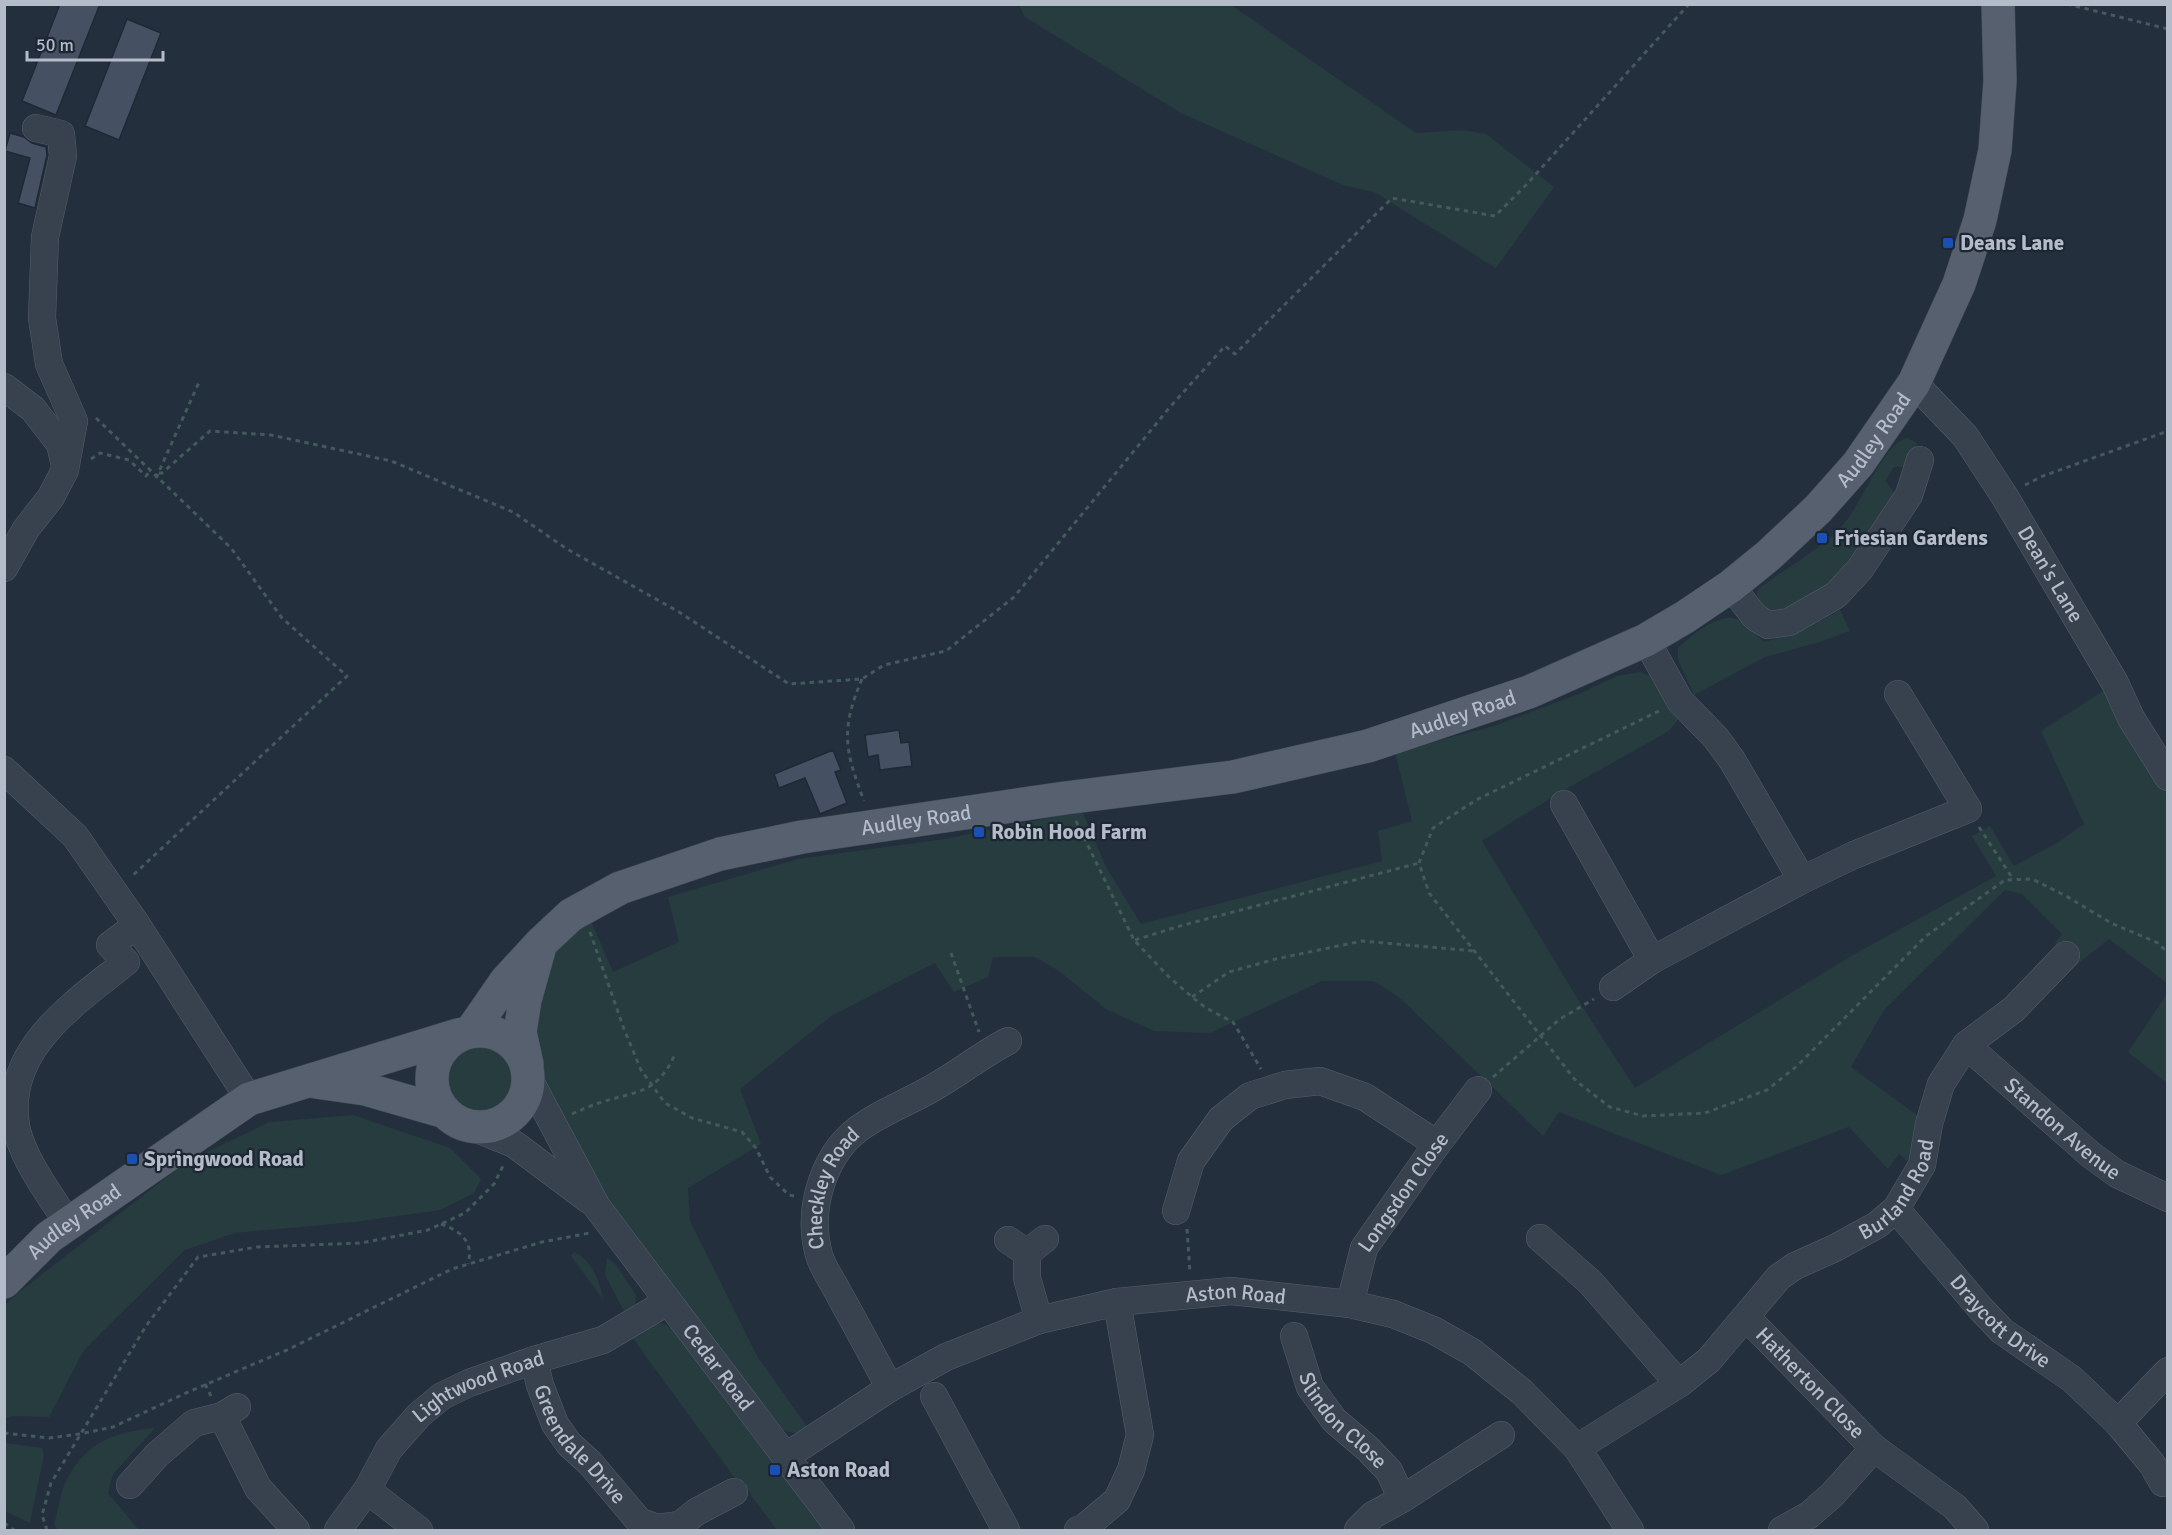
<svg xmlns="http://www.w3.org/2000/svg" width="2172" height="1535" viewBox="0 0 2172 1535" font-family="Signika,sans-serif">
<style>
.green{fill:#263c3f}
.building{fill:#455162;stroke:#1f2835;stroke-width:1.5}
.lines{fill:none;stroke-linecap:round;stroke-linejoin:round}
.minor-casing{stroke:#565f6c;stroke-width:28}
.major-casing{stroke:#414a57;stroke-width:34}
.path{stroke:#44595c;stroke-width:3;stroke-dasharray:4.5 4.5;stroke-linecap:butt}
.minor{stroke:#38414e;stroke-width:27}
.major{stroke:#56606e;stroke-width:33}
.transit-dot{fill:#1a4fb4;stroke:#1d2633;stroke-width:2}
.labels{text-anchor:middle;dominant-baseline:central;stroke-width:4.5;stroke-linejoin:round;paint-order:stroke}
.poi-label{font-size:21px;font-weight:bold;fill:#b4bcc9;stroke:#1d2633;text-anchor:start}
.street-label{font-size:21px;fill:#b4bcc9;stroke:#1d2633}
</style>
<rect width="100%" height="100%" fill="#242f3e"/>
<g class="green">
<path d="M 1019,5 L 1231,5 L 1416,133 L 1463,130 L 1486,134 L 1554,187 L 1496,268 L 1374,192 L 1343,185 L 1181,113 L 1025,17 Z"/>
<path d="M 1908,438 L 1917,443 L 1911,464 L 1905,467 L 1894,467 L 1885,481 L 1894,492 L 1896,499 L 1854,564 L 1815,596 L 1773,613 L 1765,611 L 1757,595 L 1758,589 C 1787,567 1823,549 1846,521 C 1862,503 1884,441 1908,438 Z"/>
<path d="M 1840,610 L 1850,631 L 1816,643 L 1765,657 L 1694,695 L 1678,660 L 1678,648 C 1689,637 1716,615 1733,618 C 1745,620 1755,634 1764,642 L 1800,632 Z"/>
<path d="M 1640,672 L 1653,677 L 1680,717 L 1669,731 L 1559,793 L 1482,841 L 1582,1006 L 1635,1088 L 1853,955 L 1996,876 L 1972,836 L 1990,826 L 2014,866 L 2057,843 L 2084,824 L 2041,731 L 2106,689 L 2167,795 L 2167,983 L 2109,939 L 2075,966 L 2055,943 L 2062,934 L 2022,894 L 2005,890 L 1884,1010 L 1851,1067 L 1929,1124 L 1919,1171 L 1899,1154 L 1888,1169 L 1849,1127 L 1721,1175 L 1559,1112 L 1543,1136 L 1401,999 L 1374,981 L 1322,981 L 1210,1033 L 1154,1031 L 1106,1009 L 1059,971 L 1035,957 L 993,957 L 988,977 L 954,992 L 935,963 L 831,1016 L 740,1089 L 761,1144 L 688,1188 L 690,1221 L 757,1356 L 808,1428 L 797,1433 L 783,1431 L 596,1185 L 555,1112 L 538,1063 L 532,1031 L 547,964 L 570,931 L 588,914 L 613,972 L 679,942 L 668,897 L 798,859 L 945,839 L 1082,811 L 1106,867 L 1141,924 L 1382,861 L 1378,831 L 1412,821 L 1395,752 L 1494,726 L 1581,693 L 1617,676 Z"/>
<path d="M 2167,994 L 2167,1083 L 2128,1052 Z"/>
<circle cx="481" cy="1079" r="36"/>
<path d="M 353,1115 L 450,1148 L 481,1179 L 474,1193 L 440,1210 L 354,1222 L 235,1233 L 185,1250 L 84,1350 L 49,1417 L 12,1416 L 5,1419 L 4,1306 L 13,1297 L 186,1162 L 270,1122 Z"/>
<path d="M 574,1252 C 593,1262 599,1279 603,1299 L 571,1256 Z"/>
<path d="M 607,1258 L 615,1264 L 636,1295 L 635,1310 L 626,1315 L 605,1275 Z"/>
<path d="M 652,1321 L 667,1325 L 687,1345 L 827,1530 L 777,1530 L 752,1497 L 745,1483 L 734,1477 L 629,1333 Z"/>
<path d="M 155,1428 L 113,1474 L 108,1493 L 139,1530 L 58,1530 L 54,1525 C 58,1511 60,1492 67,1479 C 87,1441 115,1432 155,1428 Z"/>
<path d="M 5,1443 L 42,1448 L 44,1455 L 30,1523 L 5,1511 Z"/>
</g>
<g class="building">
<path d="M 60,4 L 100,4 L 56,115 L 22,101 Z"/>
<path d="M 127,19 L 161,33 L 119,140 L 85,126 Z"/>
<path d="M 10,133 L 24,137 L 32,143 L 46,147 L 47,155 L 35,208 L 18,203 L 30,158 L 5,151 Z"/>
<path d="M 899,730 L 901,743 L 909,742 L 912,766 L 880,770 L 878,755 L 868,757 L 865,735 Z"/>
<path d="M 833,750 L 841,770 L 835,772 L 847,803 L 820,814 L 805,778 L 779,788 L 774,774 Z"/>
</g>
<g class="lines">
<g class="minor-casing">
<g id="minor">
<path id="s1" d="M 1914,383 L 1965,436 L 2005,497 L 2115,683 L 2131,718 L 2168,777"/>
<path d="M 4,387 L 33,409 L 60,444 L 65,466"/>
<path d="M 4,568 L 26,529 L 51,497 L 65,470 L 74,421 L 49,364 L 42,318 L 45,237 L 63,156 L 61,134 L 36,128"/>
<path d="M 1731,586 L 1755,617 L 1768,625 L 1789,622 L 1836,595 L 1860,569 L 1909,495 L 1920,460"/>
<path d="M 1646,640 L 1680,701 L 1716,738 L 1732,760 L 1802,880"/>
<path d="M 4,770 L 75,836 L 137,925 L 249,1099"/>
<path d="M 1564,804 L 1652,960"/>
<path d="M 1613,987 L 1652,960 L 1802,880 L 1854,855 L 1968,809 L 1898,694"/>
<path id="s2" d="M 1966,1045 L 2091,1155 L 2117,1174 L 2168,1198"/>
<path id="s3" d="M 529,1079 L 597,1207 L 841,1530"/>
<path d="M 472,1127 L 514,1144 L 589,1200"/>
<path id="s4" d="M 1896,1209 L 1981,1309 L 2002,1331 L 2072,1379 L 2118,1423 L 2152,1464 L 2163,1483"/>
<path d="M 1176,1211 L 1191,1161 L 1221,1119 L 1250,1096 L 1285,1085 L 1320,1081 L 1365,1097 L 1437,1144"/>
<path d="M 68,1223 C 50,1195 26,1164 17,1131 C 0,1051 73,1005 126,962 L 110,945 L 137,925"/>
<path d="M 1540,1238 L 1590,1282 L 1679,1384"/>
<path d="M 1008,1240 L 1027,1253 L 1045,1239"/>
<path d="M 1027,1253 L 1027,1278 L 1039,1320"/>
<path id="s5" d="M 1350,1304 L 1364,1248 L 1437,1144 L 1478,1090"/>
<path id="s6" d="M 1746,1317 L 1874,1448 L 1955,1507 L 1975,1530"/>
<path id="s7" d="M 1294,1336 L 1310,1387 L 1334,1420 L 1368,1449 L 1389,1471 L 1402,1499"/>
<path id="s8" d="M 534,1360 L 540,1385 L 555,1424 L 569,1444 L 590,1463 L 639,1521 L 657,1528 L 680,1525 L 696,1512 L 734,1492"/>
<path id="s9" d="M 890,1388 C 873,1357 857,1326 840,1296 C 834,1283 823,1269 819,1255 C 806,1208 824,1149 867,1123 C 887,1110 910,1101 931,1089 C 958,1074 981,1055 1008,1041"/>
<path d="M 934,1396 L 1006,1530"/>
<path d="M 222,1416 L 258,1488 L 296,1530"/>
<path d="M 2118,1423 L 2168,1371"/>
<path id="s10" d="M 1577,1448 L 1679,1384 L 1709,1360 L 1779,1277 L 1795,1266 L 1835,1248 L 1877,1225 L 1896,1209 L 1922,1165 L 1929,1124 L 1941,1084 L 1966,1045 L 2014,1009 L 2066,955"/>
<path id="s11" d="M 785,1457 L 890,1388 L 946,1357 L 1039,1320 L 1117,1302 L 1231,1291 L 1350,1304 L 1393,1314 L 1433,1330 L 1472,1352 L 1522,1392 L 1577,1448 L 1630,1530"/>
<path d="M 130,1485 L 157,1455 L 194,1423 L 222,1416 L 237,1407"/>
<path d="M 367,1490 L 419,1530"/>
<path id="s12" d="M 338,1530 L 367,1490 L 389,1449 L 419,1415 L 442,1396 L 469,1383 L 534,1360 L 603,1340 L 667,1302"/>
<path d="M 1078,1530 L 1085,1527 L 1117,1500 L 1131,1470 L 1140,1435 L 1117,1302"/>
<path d="M 1358,1530 L 1373,1515 L 1402,1499 L 1501,1435"/>
<path d="M 1782,1530 L 1809,1515 L 1832,1495 L 1874,1448"/>
</g>
</g>
<g class="major-casing">
<g id="major">
<path id="s13" d="M 472,1030 L 506,981 L 541,943 L 571,915 L 620,888 L 720,854 L 802,837 L 1065,798 L 1233,777 L 1368,746 L 1529,692 L 1646,640 L 1685,617 L 1731,586 L 1769,555 L 1818,509 L 1858,464 L 1914,383 L 1959,284 L 1980,220 L 1995,150 L 2000,81 L 1998,4"/>
<circle cx="480" cy="1079" r="48"/>
<path d="M 527,1064 L 520,1032 L 525,1000 L 539,950"/>
<path d="M 316,1082 L 365,1089 L 445,1112"/>
<path id="s14" d="M 4,1282 L 49,1237 L 249,1099 L 458,1035"/>
</g>
</g>
<g class="path">
<path d="M 2067,4 L 2168,29"/>
<path d="M 96,418 L 231,548 L 282,618 L 347,676 L 131,877"/>
<path d="M 91,459 L 100,453 L 129,460 L 146,476 L 150,471"/>
<path d="M 159,473 L 162,473 L 210,431 L 271,435 L 391,461 L 513,512 L 567,549 L 679,612 L 789,684 L 862,679 L 884,665 L 946,651 L 1014,597 L 1170,407 L 1225,346 L 1235,354 L 1392,198 L 1495,216 L 1527,184 L 1689,4"/>
<path d="M 156,478 L 200,380"/>
<path d="M 2025,485 L 2043,476 L 2168,431"/>
<path d="M 862,679 C 840,731 845,750 864,801"/>
<path d="M 1659,711 L 1476,800 L 1433,828 L 1419,863 L 1429,893 L 1490,971 L 1576,1081 L 1610,1107 L 1643,1116 L 1705,1113 L 1767,1090 L 1797,1066 L 1926,936 L 2005,880 L 2032,879 L 2066,896 L 2111,923 L 2158,943 L 2168,953"/>
<path d="M 1076,821 L 1134,940 L 1168,976 L 1192,997 L 1206,1008 L 1233,1022 L 1261,1069"/>
<path d="M 1979,827 L 2013,879"/>
<path d="M 590,932 L 624,1029 L 641,1070 L 665,1103 L 692,1118 L 742,1132 L 756,1148 L 770,1177 L 789,1195 L 794,1196"/>
<path d="M 1135,940 L 1180,926 L 1419,863"/>
<path d="M 951,953 L 979,1032"/>
<path d="M 1192,997 L 1229,972 L 1276,959 L 1362,941 L 1474,951"/>
<path d="M 1493,1077 L 1560,1019 L 1594,999"/>
<path d="M 572,1114 C 581,1110 590,1106 599,1103 C 635,1091 657,1095 675,1054"/>
<path d="M 441,1224 C 461,1231 474,1242 468,1264"/>
<path d="M 1187,1229 L 1190,1273"/>
<path d="M 205,1384 L 211,1396"/>
<path d="M 4,1433 L 49,1438 L 80,1434 L 113,1427 L 186,1393 L 289,1349 L 452,1269 L 542,1242 L 590,1233"/>
<path d="M 4,1523 L 14,1530"/>
<path d="M 47,1530 L 42,1515 L 51,1483 L 146,1326 L 198,1257 L 257,1247 L 361,1243 L 428,1230 L 465,1213 L 494,1184 L 504,1164"/>
</g>
<use href="#minor" class="minor"/>
<use href="#major" class="major"/>
</g>
<g class="transit-dot">
<rect x="1942" y="237" width="12" height="12" rx="3"/>
<rect x="1816" y="532" width="12" height="12" rx="3"/>
<rect x="973" y="826" width="12" height="12" rx="3"/>
<rect x="126" y="1153" width="12" height="12" rx="3"/>
<rect x="769" y="1464" width="12" height="12" rx="3"/>
</g>
<g class="labels">
<g class="poi-label">
<text x="1960" y="243">Deans Lane</text>
<text x="1834" y="538">Friesian Gardens</text>
<text x="991" y="832">Robin Hood Farm</text>
<text x="144" y="1159">Springwood Road</text>
<text x="787" y="1470">Aston Road</text>
</g>
<g class="street-label">
<text stroke="none"><textPath href="#s13" startOffset="1575">Audley Road</textPath></text>
<text stroke="none"><textPath href="#s1" startOffset="236">Dean's Lane</textPath></text>
<text stroke="none"><textPath href="#s13" startOffset="1071">Audley Road</textPath></text>
<text stroke="none"><textPath href="#s13" startOffset="513">Audley Road</textPath></text>
<text stroke="none"><textPath href="#s2" startOffset="128">Standon Avenue</textPath></text>
<text stroke="none"><textPath href="#s10" startOffset="420">Burland Road</textPath></text>
<text stroke="none"><textPath href="#s9" startOffset="222">Checkley Road</textPath></text>
<text stroke="none"><textPath href="#s5" startOffset="126">Longsdon Close</textPath></text>
<text stroke="none"><textPath href="#s14" startOffset="93">Audley Road</textPath></text>
<text stroke="none"><textPath href="#s11" startOffset="489">Aston Road</textPath></text>
<text stroke="none"><textPath href="#s4" startOffset="154">Draycott Drive</textPath></text>
<text stroke="none"><textPath href="#s3" startOffset="346">Cedar Road</textPath></text>
<text stroke="none"><textPath href="#s6" startOffset="92">Hatherton Close</textPath></text>
<text stroke="none"><textPath href="#s12" startOffset="208">Lightwood Road</textPath></text>
<text stroke="none"><textPath href="#s7" startOffset="100">Slindon Close</textPath></text>
<text stroke="none"><textPath href="#s8" startOffset="98">Greendale Drive</textPath></text>
</g>
</g>
<rect width="2172" height="1535" fill="none" stroke="#b4bcc9" stroke-width="12"/>
<path d="M27 51v9h136v-9" fill="none" stroke="#b4bcc9" stroke-width="3"/>
<text x="36" y="51" font-size="18" fill="#b4bcc9" stroke="#1d2633" stroke-width="4.5" paint-order="stroke">50 m</text>
</svg>
